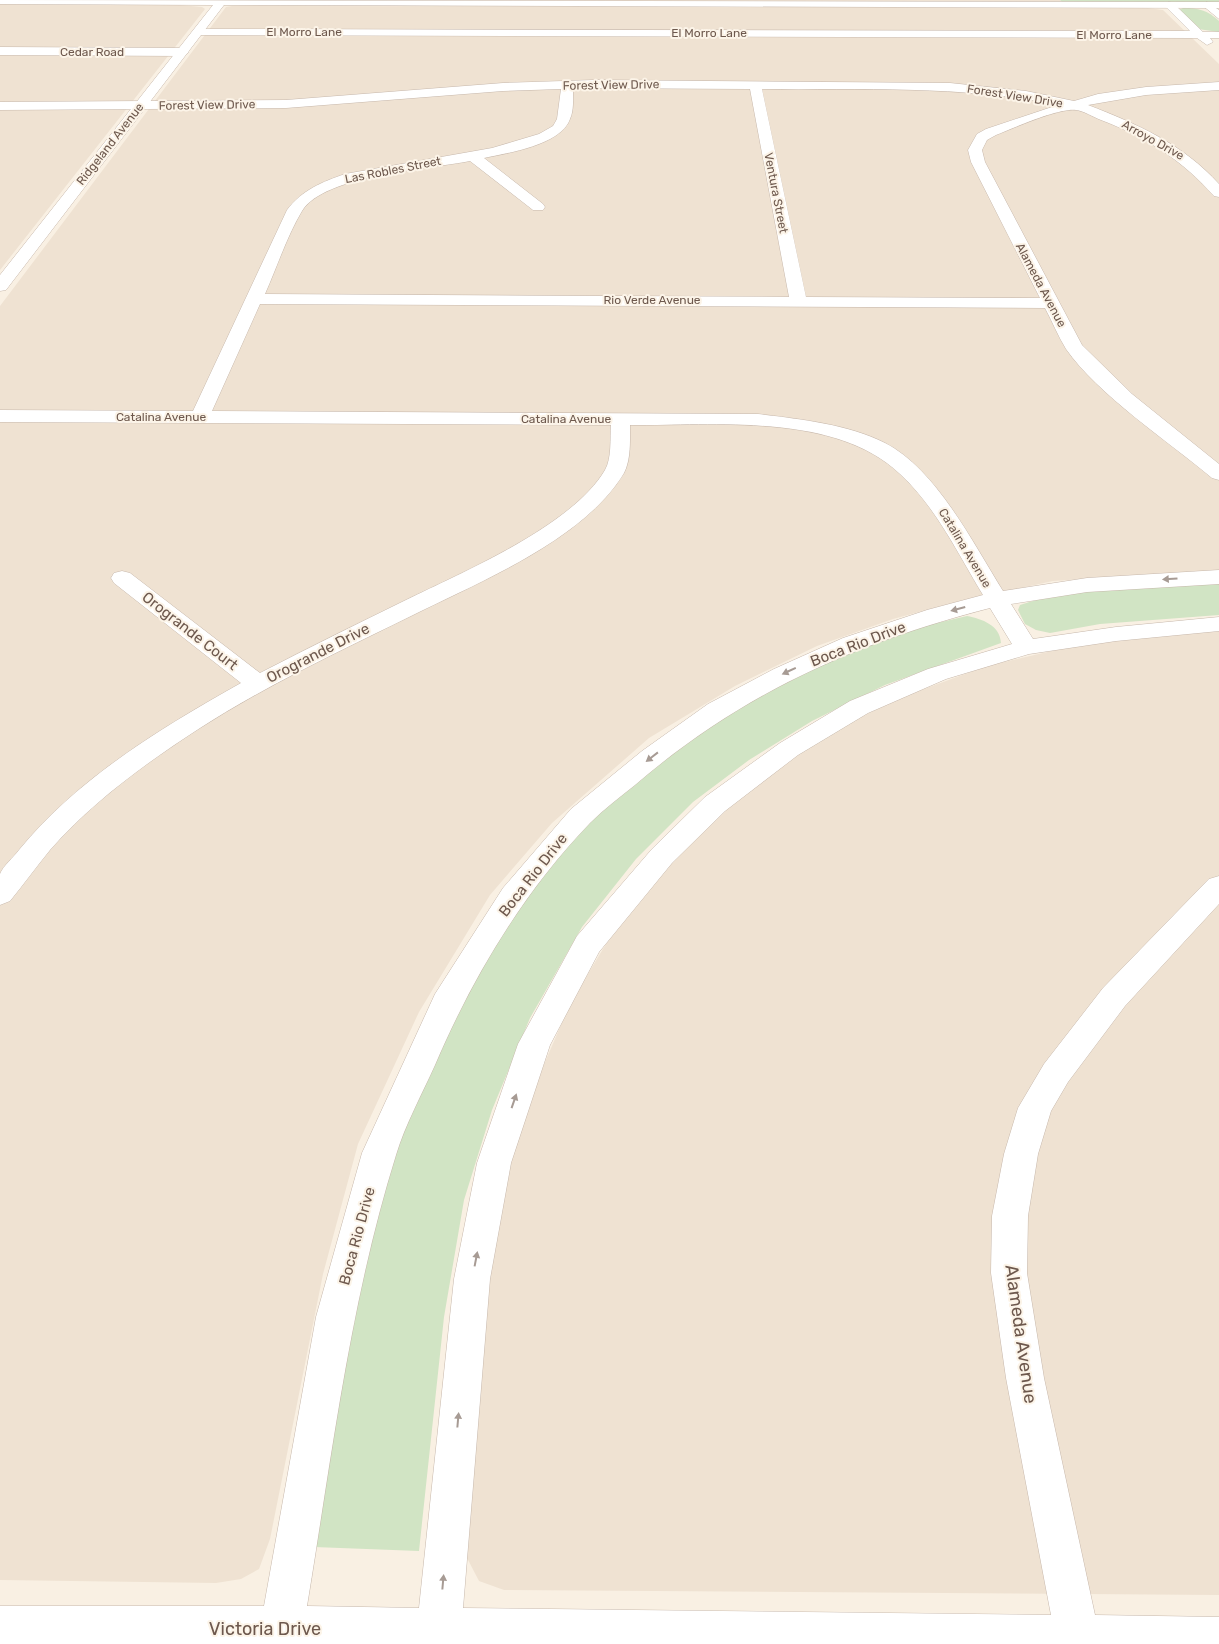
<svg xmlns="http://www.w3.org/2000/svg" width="1219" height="1644" viewBox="0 0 1219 1644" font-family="Rubik,sans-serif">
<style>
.residential{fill:#efe2d2}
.green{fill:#d1e4c4}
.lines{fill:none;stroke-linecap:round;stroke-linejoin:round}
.minor-casing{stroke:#c7b8ac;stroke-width:1}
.tertiary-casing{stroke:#c7b8ac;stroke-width:1}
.minor{fill:#fff;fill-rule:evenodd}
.tertiary{fill:#fff;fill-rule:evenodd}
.oneway{fill:#a79b94}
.labels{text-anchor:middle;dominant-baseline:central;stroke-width:4;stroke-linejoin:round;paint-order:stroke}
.far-street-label{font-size:12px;fill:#6d584d;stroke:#fcf4e8}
.street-label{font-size:15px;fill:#6d584d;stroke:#fcf4e8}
.near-street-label{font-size:18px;fill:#6d584d;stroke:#fcf4e8}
</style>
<rect width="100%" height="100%" fill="#f9f0e3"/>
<g class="residential">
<path d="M 210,0 L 1060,0 L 1063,4 L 221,2 Z"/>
<path d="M 0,4 L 180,5 L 202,7 L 205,9 L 0,270 Z"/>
<path d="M 232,6 L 1140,7 L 1163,10 L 1219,64 L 1219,570 L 1053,581 L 964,600 L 893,619 L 817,646 L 735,686 L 649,738 L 552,823 L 490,895 L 419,1012 L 358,1144 L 323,1274 L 270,1539 L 259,1569 L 241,1579 L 216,1583 L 0,1580 L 0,306 L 226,7 Z"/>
<path d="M 1219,631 L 1219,1595 L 504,1590 L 479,1581 L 466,1556 L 464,1530 L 497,1212 L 522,1115 L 571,1002 L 618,924 L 689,840 L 751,787 L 828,733 L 902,697 L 987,666 L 1082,644 Z"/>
</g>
<g class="green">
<path d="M 1060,0 L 1219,0 L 1219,3 L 1062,2 Z"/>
<path d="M 1183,8 C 1199,8 1207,10 1219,21 L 1219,32 L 1198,29 L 1179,10 Z"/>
<path d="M 1219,582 L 1219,615 L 1100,624 L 1050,633 L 1036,630 L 1025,624 L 1018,610 L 1020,605 C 1043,597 1068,594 1092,591 C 1135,586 1176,583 1219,582 Z"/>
<path d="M 967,616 C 982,619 1000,625 1001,643 L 885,685 L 812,721 L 749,760 L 693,802 L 636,859 L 582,927 L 530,1018 L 492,1110 L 464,1200 L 444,1317 L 419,1551 L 314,1547 L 376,1192 L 441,1026 L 539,878 L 590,821 L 655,765 L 722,715 L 790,678 L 850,652 L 924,626 Z"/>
</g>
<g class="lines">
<g class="minor-casing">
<g id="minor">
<path d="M 1169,2 L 1173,3 L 1203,32 L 1219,32 L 1219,38 L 1210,38 L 1213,42 L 1207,45 L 1197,38 L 198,35 L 192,32 L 198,29 L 1190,31 L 1164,5 Z"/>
<path d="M 1207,2 L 1219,10 L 1219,19 L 1202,5 Z"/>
<path d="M 0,47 L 183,48 L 189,52 L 183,56 L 0,55 Z"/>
<path d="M 595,80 L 950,83 L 1026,91 L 1074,101 L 1098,94 L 1146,87 L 1219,82 L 1219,90 L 1146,95 L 1088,105 C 1137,124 1183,144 1219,184 L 1219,197 L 1214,196 C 1182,160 1146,137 1101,120 C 1093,117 1084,111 1076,110 C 1058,108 1014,128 996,135 L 987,140 L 982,150 L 985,162 L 1082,345 L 1132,394 L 1219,464 L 1219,480 L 1212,478 C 1168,441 1098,395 1066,349 C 1058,336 1052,321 1045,308 L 260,304 L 212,411 L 758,414 C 798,419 848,424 885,443 C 936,469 973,543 1003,591 L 1087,578 L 1219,570 L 1219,584 L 1087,592 L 1011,604 L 1033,639 L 1116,627 L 1219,617 L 1219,631 L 1116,641 L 1029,654 L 946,679 L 868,713 L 798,755 L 725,811 L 672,863 L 599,952 L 550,1045 L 511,1163 L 490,1279 L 463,1608 L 1051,1615 L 1006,1378 L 991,1273 L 992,1216 L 1004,1154 L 1018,1108 L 1044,1064 L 1103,988 L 1209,879 L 1219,876 L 1219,904 L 1125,1006 L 1068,1082 L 1051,1111 L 1038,1154 L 1028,1216 L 1027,1273 L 1044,1378 L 1095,1615 L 1219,1617 L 1219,1644 L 0,1644 L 0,1606 L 264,1606 L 316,1317 L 362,1153 L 435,994 L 503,888 L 571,809 L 642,751 L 708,704 L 774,669 L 843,638 L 927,610 L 983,595 C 958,554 936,507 900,474 C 835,412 714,426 630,425 C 630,440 631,460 624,473 C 584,540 479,582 411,616 C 340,651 267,685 200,728 C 146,763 92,802 50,850 C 36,867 23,885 10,901 L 0,905 C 0,896 0,882 0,874 C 3,866 14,857 19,850 C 78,778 161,728 241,683 L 114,583 L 111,578 L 114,573 L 122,571 L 130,573 L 260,673 C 308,648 357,624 406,600 C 463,572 572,526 605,470 C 612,458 610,438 611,425 L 0,422 L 0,410 L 193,411 L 287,210 C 302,190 322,182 345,174 L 492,148 L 539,134 L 553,126 L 557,119 L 561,89 L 503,91 L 286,108 L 0,110 L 0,102 L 286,100 L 503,83 ZM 573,88 L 750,89 L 789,297 L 265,294 C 277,267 287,236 302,211 C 324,175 430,169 470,161 L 533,210 L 543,210 L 545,207 L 543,204 L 484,158 C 508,153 561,145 570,119 C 574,110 573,99 573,88 ZM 762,89 C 861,90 961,85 1058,105 L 986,129 L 977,134 L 968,150 L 971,162 L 1040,298 L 806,297 ZM 990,608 L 1012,644 L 928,669 L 850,701 L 780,743 L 705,797 L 652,849 L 577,936 L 518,1044 L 477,1163 L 454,1279 L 419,1608 L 307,1606 C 332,1455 350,1302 396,1155 C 405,1125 422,1094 435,1065 C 472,978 524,891 590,823 C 604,809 620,797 635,785 C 742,693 855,643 990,608 Z"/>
</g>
</g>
<g class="tertiary-casing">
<path id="tertiary" d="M 0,0 L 1219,2 L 1219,8 L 224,5 L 6,290 L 0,291 L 0,275 L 213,5 L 0,4 Z"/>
</g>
<use href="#minor" class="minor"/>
<use href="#tertiary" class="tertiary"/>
</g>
<defs><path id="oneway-solid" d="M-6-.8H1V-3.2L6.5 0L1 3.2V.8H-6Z" transform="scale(1.25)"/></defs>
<g class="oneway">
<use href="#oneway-solid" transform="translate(1170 579) rotate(176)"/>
<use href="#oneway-solid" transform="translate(958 609) rotate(165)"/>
<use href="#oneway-solid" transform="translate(789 671) rotate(155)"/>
<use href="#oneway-solid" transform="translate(652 757) rotate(142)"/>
<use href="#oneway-solid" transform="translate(514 1101) rotate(-71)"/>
<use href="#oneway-solid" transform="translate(476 1259) rotate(-79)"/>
<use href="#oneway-solid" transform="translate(458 1420) rotate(-85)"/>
<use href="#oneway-solid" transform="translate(443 1582) rotate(-85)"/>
</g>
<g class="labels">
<g class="far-street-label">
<text x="304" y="32">El Morro Lane</text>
<text x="709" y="33">El Morro Lane</text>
<text x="1114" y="35">El Morro Lane</text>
<text x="92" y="52">Cedar Road</text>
<text transform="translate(611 85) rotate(-1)">Forest View Drive</text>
<text transform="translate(1015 96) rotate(9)">Forest View Drive</text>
<text transform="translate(207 105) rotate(-1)">Forest View Drive</text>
<text transform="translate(1153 140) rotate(29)">Arroyo Drive</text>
<text transform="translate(110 144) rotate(-52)">Ridgeland Avenue</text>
<text transform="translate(393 170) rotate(-11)">Las Robles Street</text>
<text transform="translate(776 193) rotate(79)">Ventura Street</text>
<text transform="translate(1041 285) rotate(62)">Alameda Avenue</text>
<text x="652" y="300">Rio Verde Avenue</text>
<text x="161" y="417">Catalina Avenue</text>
<text x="566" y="419">Catalina Avenue</text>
<text transform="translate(965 548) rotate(59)">Catalina Avenue</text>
</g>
<g class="street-label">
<text transform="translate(190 631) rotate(38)">Orogrande Court</text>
<text transform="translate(858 644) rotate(-21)">Boca Rio Drive</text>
<text transform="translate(318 653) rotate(-27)">Orogrande Drive</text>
<text transform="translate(533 875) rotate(-52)">Boca Rio Drive</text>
<text transform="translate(357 1236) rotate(-75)">Boca Rio Drive</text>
</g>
<g class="near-street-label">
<text transform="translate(1021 1334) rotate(82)">Alameda Avenue</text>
<text x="265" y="1629">Victoria Drive</text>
</g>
</g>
</svg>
